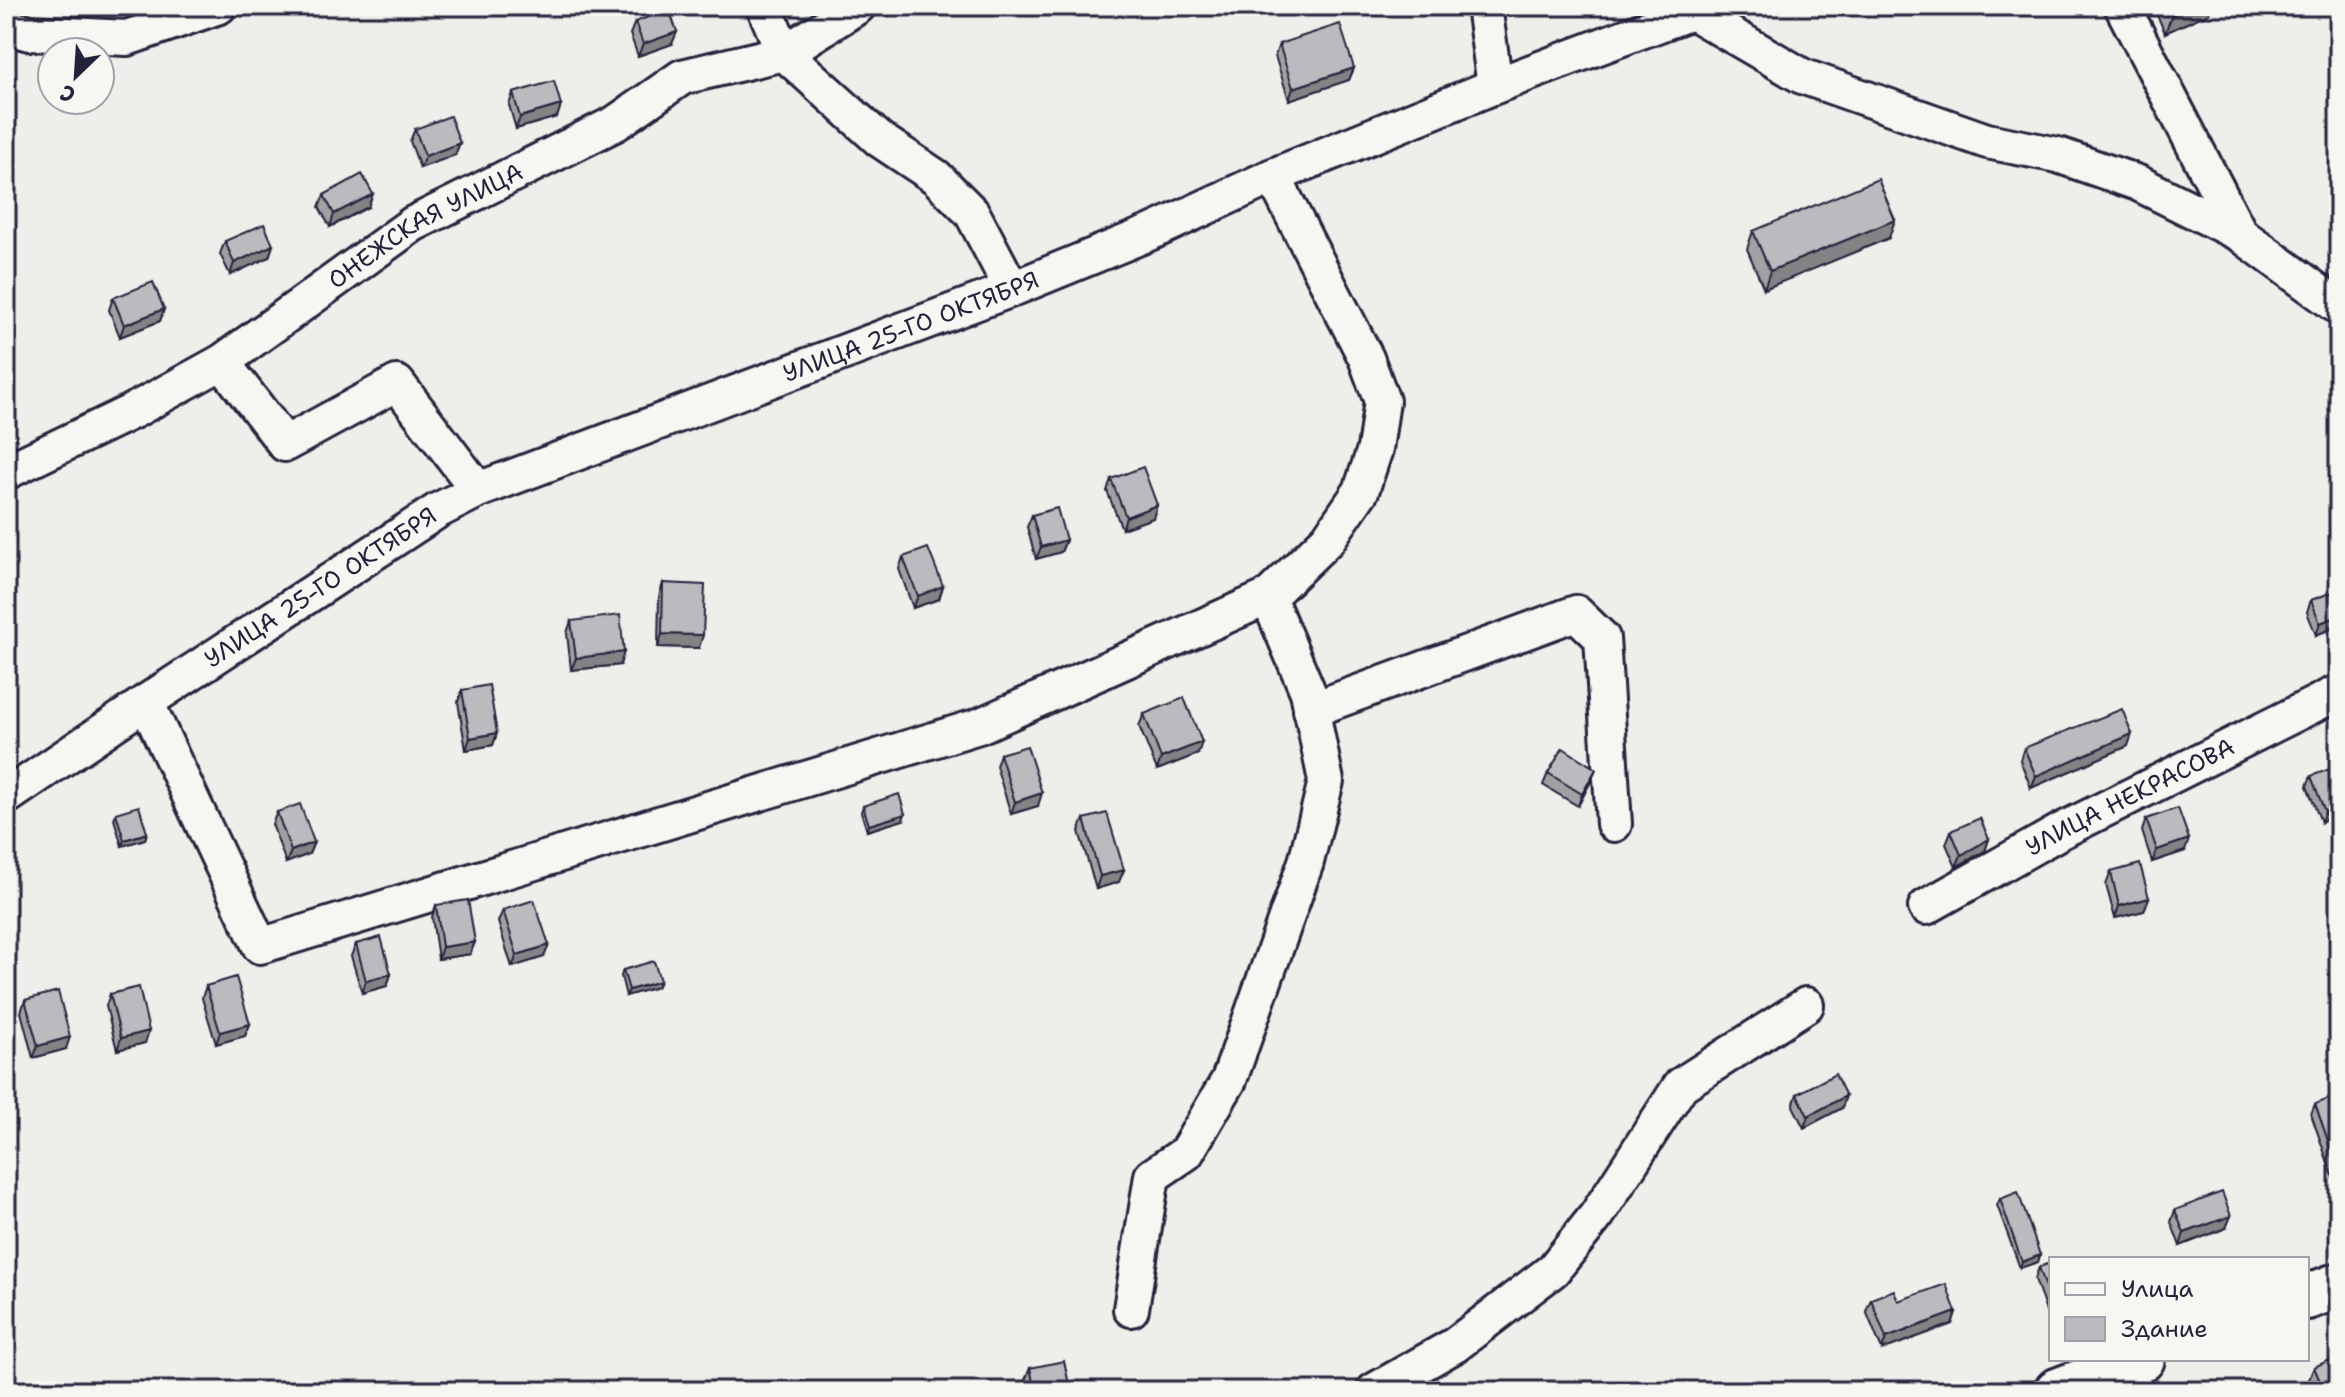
<svg xmlns="http://www.w3.org/2000/svg" width="2345" height="1397" viewBox="0 0 2345 1397" font-family="'Shantell Sans',sans-serif">
<style>
.lines{fill:none;stroke-linecap:round;stroke-linejoin:round}
.minor-casing{stroke:#22223b;stroke-width:40}
.major-casing{stroke:#22223b;stroke-width:50}
.minor{stroke:#f6f6f2;stroke-width:34}
.major{stroke:#f6f6f2;stroke-width:44}
.wall{fill:#a1a1a4;stroke:#22223b;stroke-width:2}
.shaded-wall{fill:#838386;stroke:#22223b;stroke-width:2}
.building{fill:#bbbbbf;stroke:#22223b;stroke-width:2}
.labels{text-anchor:middle;dominant-baseline:central;stroke-width:6;stroke-linejoin:round;paint-order:stroke}
.street-label{font-size:24px;fill:#22223b;stroke:#f6f6f2}
</style>
<rect width="100%" height="100%" fill="#eeeeeb"/>
<filter id="ink" filterUnits="userSpaceOnUse"><feTurbulence type="fractalNoise" baseFrequency=".0125" numOctaves="2"/><feDisplacementMap in="SourceGraphic" scale="16" xChannelSelector="R" yChannelSelector="G"/><feConvolveMatrix kernelMatrix="1 2 1 2 8 2 1 2 1" color-interpolation-filters="sRGB"/></filter>
<g filter="url(#ink)">
<g class="lines">
<g class="minor-casing">
<g id="minor">
<path d="M 764,6 L 784,53 L 879,139 L 936,177 L 972,213 L 1012,289"/>
<path d="M 1484,6 L 1495,86"/>
<path d="M 1682,6 L 1802,76 L 1987,141 L 2058,155 L 2138,183 L 2240,234 L 2339,307"/>
<path d="M 2122,6 L 2240,234"/>
<path d="M 6,27 L 30,33 L 127,38 L 219,6"/>
<path d="M 222,362 L 285,444 L 397,383 L 478,490"/>
<path id="s1" d="M 6,472 L 133,411 L 222,362 L 413,224 L 616,123 L 682,77 L 784,53 L 858,6"/>
<path d="M 146,702 L 260,946 L 979,726 L 1268,597"/>
<path d="M 1311,710 L 1576,613 L 1602,638 L 1614,824"/>
<path id="s2" d="M 6,797 L 146,702 L 437,511 L 478,490 L 1012,289 L 1154,231 L 1273,176 L 1495,86 L 1707,6"/>
<path id="s3" d="M 1926,907 L 2061,831 L 2339,692"/>
<path d="M 1131,1309 L 1152,1176 L 1186,1153 L 1229,1080 L 1306,862 L 1326,781 L 1308,692 L 1268,597 L 1328,539 L 1361,491 L 1375,449 L 1382,401 L 1366,358 L 1273,176"/>
<path d="M 1374,1391 L 1455,1345 L 1553,1270 L 1597,1215 L 1681,1085 L 1806,1005"/>
</g>
</g>
<g class="major-casing">
<g id="major">
<path d="M 2307,1297 L 2339,1285"/>
<path d="M 2057,1391 L 2142,1359"/>
</g>
</g>
<use href="#minor" class="minor"/>
<use href="#major" class="major"/>
</g>
<g class="wall">
<path d="M 2153,6 L 2211,6 L 2209,13 L 2165,33 Z"/>
<path d="M 635,22 L 672,44 L 638,56 L 630,34 Z"/>
<path d="M 1279,44 L 1354,68 L 1349,80 L 1289,100 L 1275,56 Z"/>
<path d="M 513,93 L 561,105 L 557,117 L 516,129 L 509,105 Z"/>
<path d="M 415,129 L 455,155 L 420,168 L 410,141 Z"/>
<path d="M 324,195 L 368,207 L 330,227 L 319,207 Z"/>
<path d="M 1753,231 L 1889,238 L 1764,289 L 1747,249 Z"/>
<path d="M 225,241 L 273,245 L 269,257 L 230,275 L 220,254 Z"/>
<path d="M 113,298 L 164,309 L 160,321 L 120,337 L 109,310 Z"/>
<path d="M 1111,479 L 1157,505 L 1153,518 L 1122,529 L 1107,491 Z"/>
<path d="M 1032,515 L 1066,540 L 1061,552 L 1036,559 L 1027,527 Z"/>
<path d="M 903,557 L 943,586 L 939,599 L 913,608 L 899,569 Z"/>
<path d="M 663,583 L 699,648 L 658,647 L 659,596 Z"/>
<path d="M 2339,590 L 2316,635 L 2307,612 L 2311,600 Z"/>
<path d="M 571,621 L 620,665 L 571,670 L 567,633 Z"/>
<path d="M 462,690 L 497,733 L 493,745 L 466,750 L 458,702 Z"/>
<path d="M 1144,714 L 1198,754 L 1157,770 L 1139,726 Z"/>
<path d="M 2128,746 L 2031,788 L 2020,760 L 2024,748 Z"/>
<path d="M 1000,754 L 1038,806 L 1011,814 L 996,766 Z"/>
<path d="M 1548,773 L 1591,781 L 1578,806 L 1543,785 Z"/>
<path d="M 2339,773 L 2321,822 L 2307,786 L 2311,776 L 2333,776 Z"/>
<path d="M 863,806 L 903,820 L 867,831 L 861,812 Z"/>
<path d="M 277,812 L 314,842 L 309,854 L 286,863 L 272,824 Z"/>
<path d="M 116,813 L 147,833 L 145,839 L 122,846 L 114,819 Z"/>
<path d="M 1084,819 L 1119,882 L 1096,889 L 1079,831 Z"/>
<path d="M 2146,819 L 2185,851 L 2152,862 L 2142,831 Z"/>
<path d="M 1951,831 L 1989,839 L 1985,851 L 1956,867 L 1946,844 Z"/>
<path d="M 2111,872 L 2144,911 L 2115,918 L 2106,885 Z"/>
<path d="M 436,905 L 475,942 L 470,954 L 438,959 L 432,917 Z"/>
<path d="M 503,910 L 544,957 L 512,967 L 498,922 Z"/>
<path d="M 356,944 L 391,974 L 387,986 L 362,993 L 351,956 Z"/>
<path d="M 623,970 L 660,981 L 657,987 L 626,996 L 621,976 Z"/>
<path d="M 206,986 L 250,1024 L 245,1036 L 216,1044 L 202,998 Z"/>
<path d="M 110,994 L 145,1043 L 117,1050 L 106,1006 Z"/>
<path d="M 25,1000 L 66,1049 L 33,1058 L 21,1012 Z"/>
<path d="M 1797,1094 L 1842,1108 L 1804,1128 L 1793,1106 Z"/>
<path d="M 2315,1104 L 2339,1114 L 2339,1175 L 2333,1177 L 2311,1114 Z"/>
<path d="M 2000,1199 L 2040,1255 L 2038,1262 L 2020,1268 L 1997,1205 Z"/>
<path d="M 2175,1210 L 2226,1228 L 2180,1246 L 2171,1222 Z"/>
<path d="M 2051,1263 L 2051,1323 L 2050,1323 L 2035,1279 L 2039,1267 Z"/>
<path d="M 1871,1299 L 1898,1301 L 1956,1312 L 1952,1324 L 1882,1350 L 1866,1311 Z"/>
<path d="M 2314,1367 L 2339,1391 L 2314,1391 L 2309,1379 Z"/>
<path d="M 1030,1368 L 1069,1391 L 1028,1391 L 1025,1380 Z"/>
</g>
<g class="shaded-wall">
<path d="M 2191,6 L 2211,6 L 2209,13 L 2165,33 L 2172,15 Z"/>
<path d="M 677,32 L 672,44 L 638,56 L 643,44 Z"/>
<path d="M 1354,68 L 1349,80 L 1289,100 L 1293,88 Z"/>
<path d="M 561,105 L 557,117 L 516,129 L 520,117 Z"/>
<path d="M 460,143 L 455,155 L 420,168 L 425,156 Z"/>
<path d="M 373,194 L 368,207 L 330,227 L 334,214 Z"/>
<path d="M 1895,220 L 1889,238 L 1764,289 L 1770,271 Z"/>
<path d="M 273,245 L 269,257 L 230,275 L 234,263 Z"/>
<path d="M 164,309 L 160,321 L 120,337 L 124,325 Z"/>
<path d="M 1157,505 L 1153,518 L 1122,529 L 1126,517 Z"/>
<path d="M 1066,540 L 1061,552 L 1036,559 L 1041,547 Z"/>
<path d="M 943,586 L 939,599 L 913,608 L 918,596 Z"/>
<path d="M 2339,616 L 2339,626 L 2316,635 L 2320,623 Z"/>
<path d="M 662,634 L 703,635 L 699,648 L 658,647 Z"/>
<path d="M 624,652 L 620,665 L 571,670 L 576,658 Z"/>
<path d="M 497,733 L 493,745 L 466,750 L 470,738 Z"/>
<path d="M 2132,734 L 2128,746 L 2031,788 L 2036,776 Z"/>
<path d="M 1202,742 L 1198,754 L 1157,770 L 1161,758 Z"/>
<path d="M 1596,769 L 1591,781 L 1578,806 L 1582,794 Z"/>
<path d="M 1042,793 L 1038,806 L 1011,814 L 1015,802 Z"/>
<path d="M 2339,806 L 2339,814 L 2321,822 L 2325,812 Z"/>
<path d="M 905,814 L 903,820 L 867,831 L 869,825 Z"/>
<path d="M 147,833 L 145,839 L 122,846 L 124,840 Z"/>
<path d="M 1989,839 L 1985,851 L 1956,867 L 1961,855 Z"/>
<path d="M 2189,839 L 2185,851 L 2152,862 L 2157,850 Z"/>
<path d="M 314,842 L 309,854 L 286,863 L 291,851 Z"/>
<path d="M 1124,870 L 1119,882 L 1096,889 L 1100,876 Z"/>
<path d="M 2149,898 L 2144,911 L 2115,918 L 2119,906 Z"/>
<path d="M 475,942 L 470,954 L 438,959 L 442,947 Z"/>
<path d="M 549,945 L 544,957 L 512,967 L 517,955 Z"/>
<path d="M 391,974 L 387,986 L 362,993 L 366,981 Z"/>
<path d="M 660,981 L 657,987 L 626,996 L 629,990 Z"/>
<path d="M 250,1024 L 245,1036 L 216,1044 L 220,1032 Z"/>
<path d="M 149,1031 L 145,1043 L 117,1050 L 121,1038 Z"/>
<path d="M 70,1037 L 66,1049 L 33,1058 L 38,1046 Z"/>
<path d="M 1846,1096 L 1842,1108 L 1804,1128 L 1808,1116 Z"/>
<path d="M 2337,1166 L 2339,1166 L 2339,1175 L 2333,1177 Z"/>
<path d="M 2231,1216 L 2226,1228 L 2180,1246 L 2184,1233 Z"/>
<path d="M 2040,1255 L 2038,1262 L 2020,1268 L 2022,1262 Z"/>
<path d="M 1956,1312 L 1952,1324 L 1882,1350 L 1886,1338 Z"/>
</g>
<g class="building">
<path d="M 2168,6 L 2191,6 L 2172,15 Z"/>
<path d="M 669,9 L 677,32 L 643,44 L 635,22 Z"/>
<path d="M 1340,24 L 1354,68 L 1293,88 L 1279,44 Z"/>
<path d="M 554,81 L 561,105 L 520,117 L 513,93 Z"/>
<path d="M 450,116 L 460,143 L 425,156 L 415,129 Z"/>
<path d="M 362,174 L 373,194 L 334,214 L 324,195 Z"/>
<path d="M 1878,179 L 1895,220 L 1770,271 L 1753,231 Z"/>
<path d="M 264,224 L 273,245 L 234,263 L 225,241 Z"/>
<path d="M 153,282 L 164,309 L 124,325 L 113,298 Z"/>
<path d="M 1143,467 L 1157,505 L 1126,517 L 1111,479 Z"/>
<path d="M 1057,508 L 1066,540 L 1041,547 L 1032,515 Z"/>
<path d="M 928,548 L 943,586 L 918,596 L 903,557 Z"/>
<path d="M 663,583 L 705,585 L 703,635 L 662,634 Z"/>
<path d="M 2339,590 L 2339,616 L 2320,623 L 2311,600 Z"/>
<path d="M 620,615 L 624,652 L 576,658 L 571,621 Z"/>
<path d="M 489,685 L 497,733 L 470,738 L 462,690 Z"/>
<path d="M 1184,698 L 1202,742 L 1161,758 L 1144,714 Z"/>
<path d="M 2122,709 L 2132,734 L 2036,776 L 2024,748 Z"/>
<path d="M 1027,746 L 1042,793 L 1015,802 L 1000,754 Z"/>
<path d="M 1563,748 L 1596,769 L 1582,794 L 1548,773 Z"/>
<path d="M 2330,769 L 2333,776 L 2339,773 L 2339,806 L 2325,812 L 2311,776 Z"/>
<path d="M 899,794 L 905,814 L 869,825 L 863,806 Z"/>
<path d="M 300,804 L 314,842 L 291,851 L 277,812 Z"/>
<path d="M 139,806 L 147,833 L 124,840 L 116,813 Z"/>
<path d="M 2178,808 L 2189,839 L 2157,850 L 2146,819 Z"/>
<path d="M 1107,813 L 1124,870 L 1100,876 L 1084,819 Z"/>
<path d="M 1980,818 L 1989,839 L 1961,855 L 1951,831 Z"/>
<path d="M 2140,864 L 2149,898 L 2119,906 L 2111,872 Z"/>
<path d="M 468,900 L 475,942 L 442,947 L 436,905 Z"/>
<path d="M 534,900 L 549,945 L 517,955 L 503,910 Z"/>
<path d="M 381,937 L 391,974 L 366,981 L 356,944 Z"/>
<path d="M 654,961 L 660,981 L 629,990 L 623,970 Z"/>
<path d="M 236,977 L 250,1024 L 220,1032 L 206,986 Z"/>
<path d="M 139,987 L 149,1031 L 121,1038 L 110,994 Z"/>
<path d="M 58,991 L 70,1037 L 38,1046 L 25,1000 Z"/>
<path d="M 1835,1074 L 1846,1096 L 1808,1116 L 1797,1094 Z"/>
<path d="M 2333,1097 L 2339,1114 L 2339,1166 L 2337,1166 L 2315,1104 Z"/>
<path d="M 2018,1192 L 2040,1255 L 2022,1262 L 2000,1199 Z"/>
<path d="M 2222,1192 L 2231,1216 L 2184,1233 L 2175,1210 Z"/>
<path d="M 2051,1263 L 2051,1301 L 2039,1267 Z"/>
<path d="M 1946,1284 L 1956,1312 L 1886,1338 L 1871,1299 L 1894,1290 L 1898,1301 Z"/>
<path d="M 2339,1356 L 2339,1391 L 2324,1391 L 2314,1367 Z"/>
<path d="M 1064,1361 L 1070,1389 L 1060,1391 L 1035,1391 L 1030,1368 Z"/>
</g>
</g>
<g class="labels">
<g class="street-label">
<text stroke="none"><textPath href="#s1" startOffset="488">ОНЕЖСКАЯ УЛИЦА</textPath></text>
<text stroke="none"><textPath href="#s2" startOffset="1026">УЛИЦА 25-ГО ОКТЯБРЯ</textPath></text>
<text stroke="none"><textPath href="#s2" startOffset="378">УЛИЦА 25-ГО ОКТЯБРЯ</textPath></text>
<text stroke="none"><textPath href="#s3" startOffset="232">УЛИЦА НЕКРАСОВА</textPath></text>
</g>
</g>
<rect width="2345" height="1397" fill="none" stroke="#f6f6f2" stroke-width="32"/>
<rect x="16" y="16" width="2313" height="1365" fill="none" stroke="#22223b" stroke-width="3" filter="url(#ink)"/>
<rect x="2049" y="1257" width="260" height="104" fill="#f6f6f2" stroke="#a1a1a9" stroke-width="2"/>
<rect x="2065" y="1283" width="40" height="12" fill="#f6f6f2" stroke="#a1a1a9" stroke-width="2"/>
<text x="2121" y="1297" font-size="24" fill="#22223b">Улица</text>
<rect x="2065" y="1317" width="40" height="24" fill="#bbbbbf" stroke="#a1a1a9" stroke-width="2"/>
<text x="2121" y="1337" font-size="24" fill="#22223b">Здание</text>
<g transform="translate(76 76) rotate(205)"><circle r="38" fill="#f6f6f2" stroke="#a1a1a9" stroke-width="2"/>
<path d="M0-6L14 30L0 20L-14 30Z" fill="#22223b"/>
<text y="-12" font-size="22" font-weight="bold" text-anchor="middle" fill="#22223b">С</text>
</g>
</svg>
